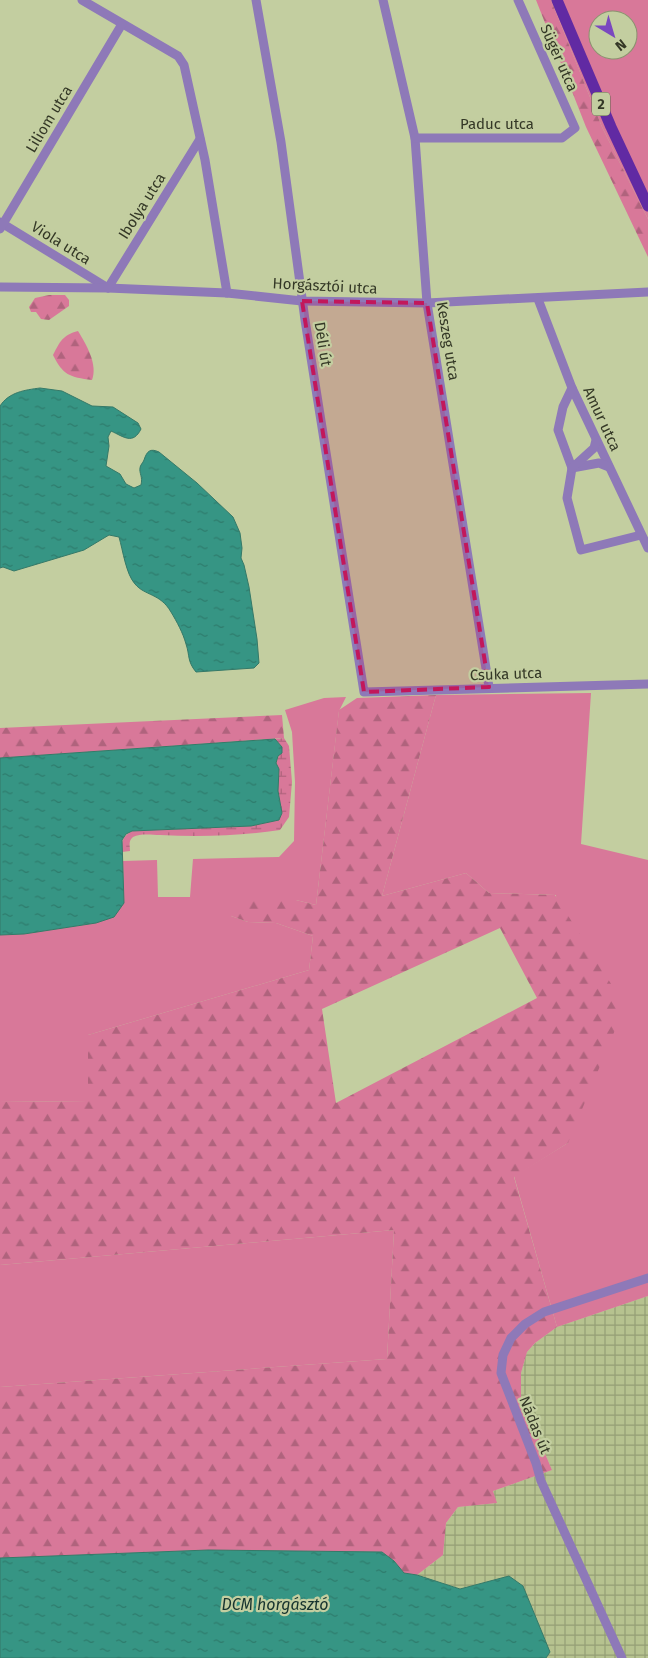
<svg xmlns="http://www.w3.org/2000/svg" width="648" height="1658" viewBox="0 0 648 1658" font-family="'Fira Sans',sans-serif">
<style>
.industrial{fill:url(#industrial-grid)}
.green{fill:#d87899;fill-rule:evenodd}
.forest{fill:url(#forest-firs);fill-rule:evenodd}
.wetland{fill:url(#wetland-marsh)}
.water{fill:url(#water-ripples);stroke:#357968}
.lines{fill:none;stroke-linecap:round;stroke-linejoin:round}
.minor{stroke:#8e79b8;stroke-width:9}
.major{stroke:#612aa3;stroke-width:11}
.marked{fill:#c2185b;fill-opacity:0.2;stroke:#c2185b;stroke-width:4;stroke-dasharray:10 6;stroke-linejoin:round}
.labels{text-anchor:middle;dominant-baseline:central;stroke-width:4.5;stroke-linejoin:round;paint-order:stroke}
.shield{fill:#c3cea0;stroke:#5f654b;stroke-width:1}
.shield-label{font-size:14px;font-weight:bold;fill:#343826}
.street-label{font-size:15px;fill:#343826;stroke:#c3cea0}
.water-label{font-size:16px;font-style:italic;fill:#17342f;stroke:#c3cea0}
</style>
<defs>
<pattern id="industrial-grid" width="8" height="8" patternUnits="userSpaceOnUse" patternTransform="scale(1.25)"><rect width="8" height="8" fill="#b6c28f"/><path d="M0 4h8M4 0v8" fill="none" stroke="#959f75"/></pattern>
<pattern id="forest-firs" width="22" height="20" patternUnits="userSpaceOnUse" patternTransform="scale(1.25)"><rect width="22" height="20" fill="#d87899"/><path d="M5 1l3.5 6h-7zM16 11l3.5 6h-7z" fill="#b0637d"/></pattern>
<pattern id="wetland-marsh" width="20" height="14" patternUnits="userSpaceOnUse" patternTransform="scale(1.25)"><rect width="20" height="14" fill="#d87899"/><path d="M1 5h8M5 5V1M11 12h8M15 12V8" fill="none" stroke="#b0637d"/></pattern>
<pattern id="water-ripples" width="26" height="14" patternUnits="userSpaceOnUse" patternTransform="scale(1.25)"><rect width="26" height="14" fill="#369584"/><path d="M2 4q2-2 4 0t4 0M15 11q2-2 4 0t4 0" fill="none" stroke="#2e7b6c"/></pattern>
</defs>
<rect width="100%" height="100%" fill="#c3cea0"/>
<path class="industrial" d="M 648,1296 L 648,1658 L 546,1658 L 550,1652 L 523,1586 L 509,1576 L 460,1589 L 417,1575 L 443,1555 L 446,1523 L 458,1507 L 496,1503 L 493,1491 L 552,1470 L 521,1397 L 521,1373 L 527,1352 L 535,1343 L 557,1327 Z"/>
<g class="green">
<path d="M 551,0 L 648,0 L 648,219 L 602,127 ZM 598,20 L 628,20 L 628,50 L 598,50 Z"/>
<path d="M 591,693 L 581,844 L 648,860 L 648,1296 L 557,1327 L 514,1176 L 568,1143 L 556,895 L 489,893 L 466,873 L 382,896 L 436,695 Z"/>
<path d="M 346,697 L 339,711 L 316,905 L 296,900 L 231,916 L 248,922 L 276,923 L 313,936 L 309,970 L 88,1035 L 88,1101 L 0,1102 L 0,935 L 24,934 L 96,923 L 124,903 L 123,861 L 157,860 L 158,897 L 190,897 L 193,859 L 279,857 L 294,841 L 295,782 L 292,732 L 285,710 L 324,698 Z"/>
<path d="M 394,1230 L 387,1359 L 0,1387 L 0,1265 Z"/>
</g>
<g class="forest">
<path d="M 536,0 L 551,0 L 602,127 L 648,219 L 648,257 L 586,127 Z"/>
<path d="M 49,295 L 65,295 L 69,300 L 69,306 L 49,320 L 41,319 L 36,312 L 31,312 L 29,307 L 35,298 Z"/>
<path d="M 78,331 C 86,344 98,364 92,380 C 69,377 63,375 53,355 C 60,341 63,335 78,331 Z"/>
<path d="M 436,695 L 382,896 L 466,873 L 489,893 L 555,895 L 625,1006 L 568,1143 L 514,1177 L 557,1327 L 535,1343 L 527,1352 L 521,1373 L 521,1397 L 552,1470 L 493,1491 L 497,1503 L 458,1507 L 446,1523 L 443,1555 L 417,1575 L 404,1573 L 394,1561 L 382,1552 L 208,1550 L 0,1558 L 0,1387 L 387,1359 L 394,1230 L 0,1265 L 0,1102 L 88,1101 L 88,1035 L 309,970 L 313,936 L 276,923 L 248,922 L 231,916 L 240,902 L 265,898 L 296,900 L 316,905 L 339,710 L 357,698 ZM 500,928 L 537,998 L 336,1103 L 322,1009 Z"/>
<path d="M 282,715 L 284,738 L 0,758 L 0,728 Z"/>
</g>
<path class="wetland" d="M 284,738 L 289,746 L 292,782 L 289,817 L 280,830 C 240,836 200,837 160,835 C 152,835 141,833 133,837 C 128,841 130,846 130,851 L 122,852 C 121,841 123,836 132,831 L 251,826 L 279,820 L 282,813 L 278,791 L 279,769 L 276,763 L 282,747 L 275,739 Z"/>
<g class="water">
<path d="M 40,388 L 62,391 L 92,406 L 113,407 L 138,423 L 141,429 C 133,445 124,437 111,431 L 108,437 L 109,446 L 106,466 L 120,474 L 126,484 L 134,488 L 141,485 C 143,477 139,473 140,468 C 140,465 143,463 144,460 C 147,451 150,448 159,452 L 197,483 L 233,517 L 240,533 L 242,548 L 241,558 L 244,565 L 249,587 L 257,639 L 259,663 L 254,668 L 196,672 C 187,661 190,656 186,644 C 183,633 177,622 171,612 C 160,593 145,596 135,584 C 126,574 123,551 119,537 L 109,535 L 84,550 L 14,571 L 3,567 L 0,568 L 0,406 C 9,392 25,390 40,388 Z"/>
<path d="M 275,739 L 282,747 L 282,753 L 278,756 L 276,763 L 279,769 L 278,791 L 282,813 L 279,820 L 251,826 L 132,831 L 126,834 L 122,840 L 124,903 L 114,917 L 96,923 L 24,934 L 0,935 L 0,758 Z"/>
<path d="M 208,1550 L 382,1552 L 394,1561 L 404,1573 L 417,1575 L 460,1589 L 509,1576 L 523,1586 L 550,1652 L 546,1658 L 0,1658 L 0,1558 Z"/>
</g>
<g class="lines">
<g class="minor">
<path d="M 82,0 L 178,56 L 184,65 L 205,160 L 227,293"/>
<path d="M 256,0 L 281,142 L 305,320 L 364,692 L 648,684"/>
<path d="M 383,0 L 415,138 L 427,303 L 489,687"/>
<path d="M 415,138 L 562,138 L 575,128 L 518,0"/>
<path d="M 0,222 L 108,288"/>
<path d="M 0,229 L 122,24"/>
<path d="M 0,287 L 108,288 L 227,293 L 302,301 L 427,303 L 648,292"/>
<path d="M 108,288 L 200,139"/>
<path d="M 538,299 L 572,388 L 648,548"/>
<path d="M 572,388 L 563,407 L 558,430 L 572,468 L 567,498 L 581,550 L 641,535"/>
<path d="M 572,468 L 599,463 L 609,467"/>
<path d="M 572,468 L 594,448 L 596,440"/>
<path d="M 622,1658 L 541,1481 L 536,1463 L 501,1373 L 503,1355 L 511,1338 L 525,1324 L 544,1312 L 648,1278"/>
</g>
<path class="major" d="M 557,0 L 611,127 L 648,206"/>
</g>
<path class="marked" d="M 302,301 L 427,303 L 489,687 L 364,692 Z"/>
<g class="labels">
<rect class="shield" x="592" y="92.5" width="18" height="23" rx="4"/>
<g class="shield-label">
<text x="601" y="104">2</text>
</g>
<g class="street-label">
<text transform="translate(559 58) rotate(66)">Sügér utca</text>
<text transform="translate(49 119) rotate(-59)">Liliom utca</text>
<text x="497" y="124">Paduc utca</text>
<text transform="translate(142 206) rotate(-58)">Ibolya utca</text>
<text transform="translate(61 243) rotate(32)">Viola utca</text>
<text transform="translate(325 286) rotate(3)">Horgásztói utca</text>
<text transform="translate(448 341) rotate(81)">Keszeg utca</text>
<text transform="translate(323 344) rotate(81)">Déli út</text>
<text transform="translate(602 419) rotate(65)">Amur utca</text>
<text transform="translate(506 674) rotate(-2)">Csuka utca</text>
<text transform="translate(535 1425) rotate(68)">Nádas út</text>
</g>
<g class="water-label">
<text x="275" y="1604">DCM horgásztó</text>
</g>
</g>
<g transform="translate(613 35) rotate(142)"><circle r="24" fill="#c3cea0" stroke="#8a926f"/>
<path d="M0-4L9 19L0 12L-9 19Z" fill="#7a48bf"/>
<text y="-8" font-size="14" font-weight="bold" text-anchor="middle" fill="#343826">N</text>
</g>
</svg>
